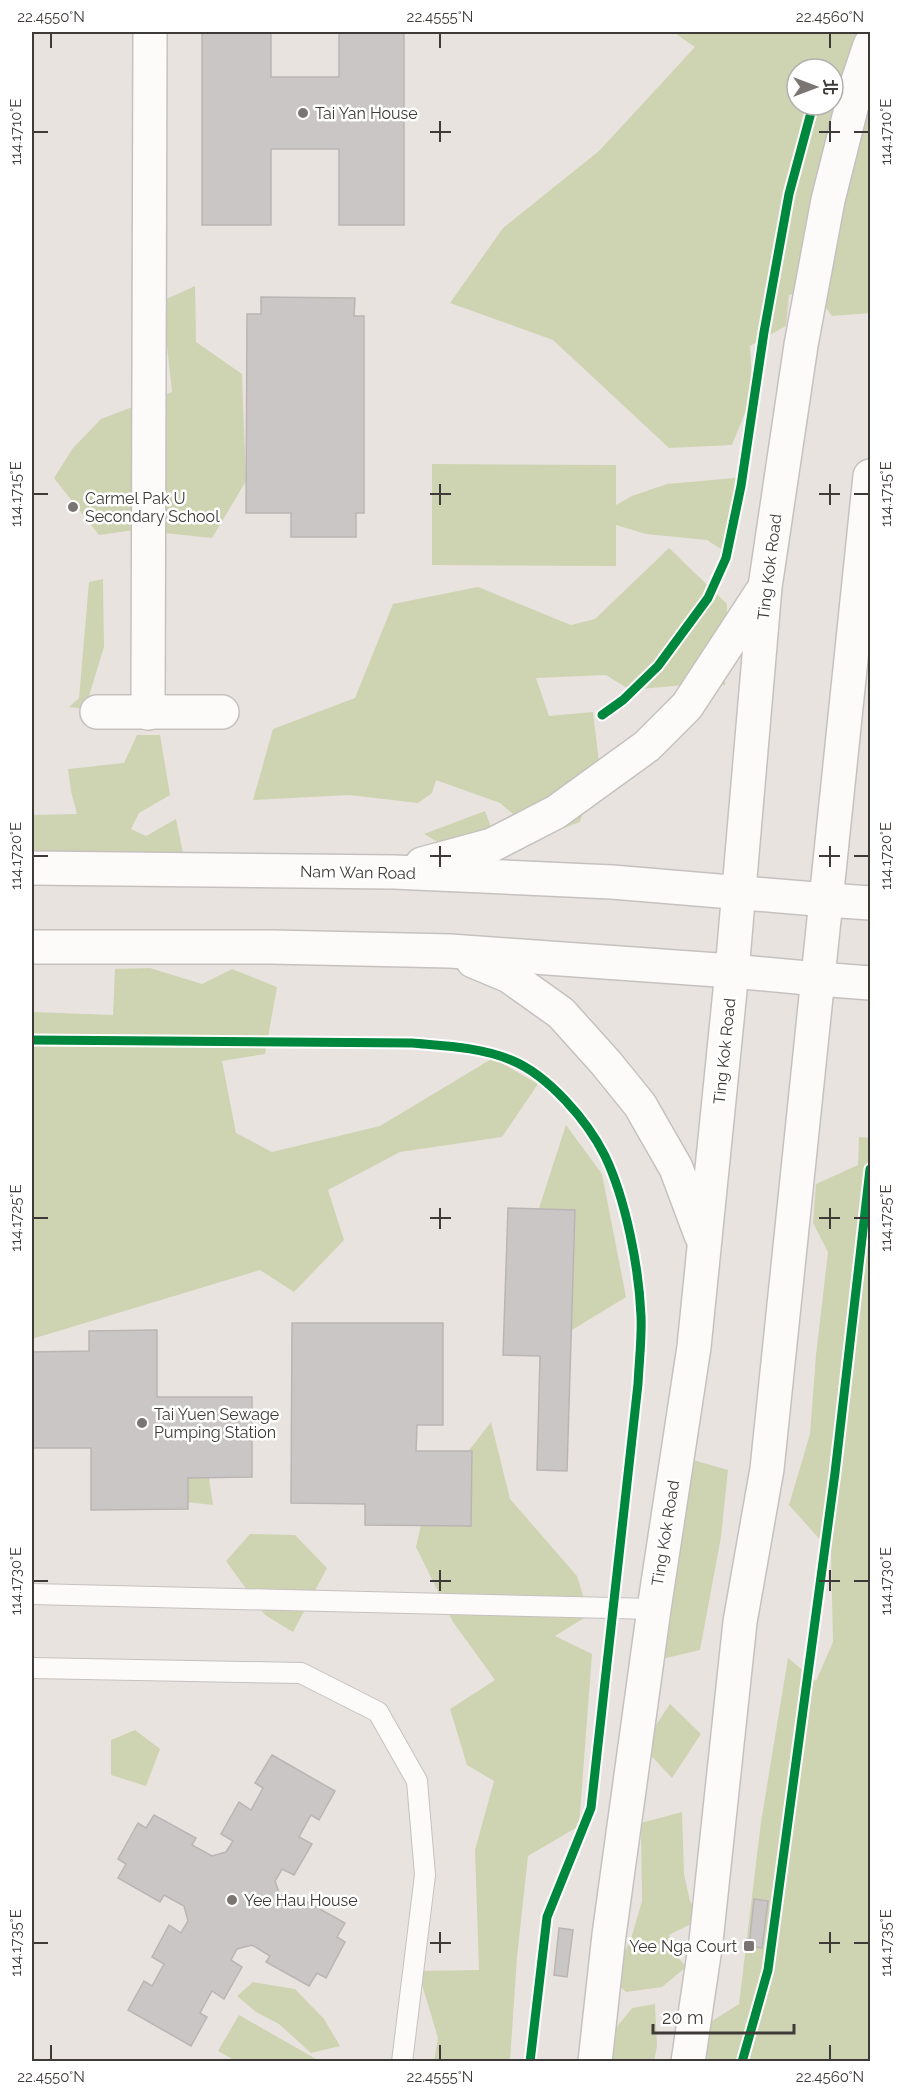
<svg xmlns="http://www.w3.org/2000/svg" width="902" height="2093" font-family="Raleway,'Noto Sans TC',sans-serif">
  <rect width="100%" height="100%" fill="#e9e3df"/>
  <g fill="#ced4b1" fill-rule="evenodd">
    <path d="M673 32H870V181H869L870 313 832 316 813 289 789 295 786 326 750 346 753 393 732 445 669 448 553 340 450 303 503 228 599 151 695 47ZM797 69H833V105H797Z"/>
    <path d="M195 286 196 342 242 374 246 481 212 538 135 530 99 535 54 478 73 448 101 419 172 392 162 301Z"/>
    <path d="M432 464 616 465V505L632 496 667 484 746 477 727 553 707 540 646 534 616 525V566L432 565Z"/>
    <path d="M669 548 727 604 725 685H684L630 690 606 675 536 678 549 716 593 712 599 762 580 822 540 837 500 803 436 780 432 793 418 803 349 795 253 800 273 729 355 698 393 604 478 587 571 625 595 619Z"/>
    <path d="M103 579 104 647 85 709 69 707 79 698 89 582Z"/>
    <path d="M137 735H160L170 795 139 813 131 829 146 836 176 819 184 858 32 859V815L77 814 71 791 68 769 124 763Z"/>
    <path d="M485 811 501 854 472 862 424 834Z"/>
    <path d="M150 968 202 984 232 969 277 987 265 1054 222 1061 236 1133 272 1152 380 1126 493 1058 538 1084 502 1137 400 1152 328 1190 344 1240 294 1292 260 1270 32 1339V1009L33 1012 113 1015 115 969Z"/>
    <path d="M566 1125 602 1174 626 1297 559 1338 517 1301 539 1208Z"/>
    <path d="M859 1137 870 1138V2061H698V2030L739 2004 761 1822 788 1658 816 1681 833 1642 831 1552 789 1505 810 1434 816 1355 828 1252 813 1223 816 1184 858 1165Z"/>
    <path d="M491 1422 510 1499 577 1576 589 1615 555 1636 592 1654 579 1826 528 1856 517 1957 510 2061H434L438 2038 418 1971 479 1970 475 1850 494 1781 467 1765 450 1709 495 1680 453 1622 416 1547 425 1507Z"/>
    <path d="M206 1458 213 1505 159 1499Z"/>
    <path d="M693 1460 728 1470 721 1537 700 1650 662 1659 665 1619 683 1537Z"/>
    <path d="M250 1534 295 1535 327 1568 293 1632 265 1615 226 1561Z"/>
    <path d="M670 1704 701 1734 672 1778 642 1746Z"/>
    <path d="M135 1730 160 1749 146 1786 111 1775V1740Z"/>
    <path d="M682 1812 684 1874 690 1901 701 1919 669 1935 672 1949 686 1967 662 1987 626 1992 612 1979 631 1939 642 1901 641 1823Z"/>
    <path d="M253 1982 295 1989 324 2019 340 2046 311 2053 279 2024 256 2012 237 1996Z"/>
    <path d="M655 2004 657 2046 654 2061 605 2062 608 2038 632 2008Z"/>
    <path d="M239 2015 316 2059 315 2061H236L218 2051Z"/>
  </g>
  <g fill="#cac6c5" stroke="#bab5b4" stroke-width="1.5">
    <path d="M202 32H271V77H339V32H404V225H339V149H271V225H202Z"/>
    <path d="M261 297 355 298 354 316H364V513H356V537H291V513H246L247 314H261Z"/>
    <path d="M508 1208 575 1210 567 1471 537 1470 540 1356 503 1355Z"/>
    <path d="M292 1323H443V1425H417L416 1451H472L471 1526 365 1525V1504L291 1503Z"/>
    <path d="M157 1330V1397H252V1477L188 1478V1509L91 1510V1448H32V1352L89 1351V1331Z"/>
    <path d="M272 1755 335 1791 319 1820 311 1815 299 1837 312 1844 294 1875 282 1869 275 1881 280 1895 298 1906 302 1899 345 1923 337 1937 345 1942 326 1978 317 1973 309 1986 266 1962 270 1956 252 1945 237 1949 231 1960 242 1967 224 1999 212 1991 200 2013 207 2017 191 2046 128 2010 144 1981 152 1986 164 1964 152 1957 169 1925 181 1933 188 1921 184 1906 164 1895 160 1902 118 1878 126 1864 118 1859 138 1823 146 1828 154 1815 196 1838 192 1845 212 1856 226 1852 233 1841 221 1834 239 1802 251 1810 263 1788 255 1783Z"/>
    <path d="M754 1899 768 1901 762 1948 749 1946Z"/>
    <path d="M559 1928 573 1930 567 1977 554 1975Z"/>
  </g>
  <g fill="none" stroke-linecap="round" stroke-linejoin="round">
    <g stroke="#c6c1bf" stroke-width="22">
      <g id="service">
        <path d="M32 1594 654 1609"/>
        <path d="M32 1668 301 1673 378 1712 417 1781 425 1875 402 2062"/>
      </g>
    </g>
    <g stroke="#c6c1bf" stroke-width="36">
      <g id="minor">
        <path d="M97 712H222"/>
        <path d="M148 713 150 32"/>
      </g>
    </g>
    <g stroke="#c6c1bf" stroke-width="36">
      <g id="tertiary">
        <path d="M827 900 870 903"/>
        <path d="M818 979 870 983"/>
      </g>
    </g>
    <g stroke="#c6c1bf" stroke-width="36">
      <g id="secondary">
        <path d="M422 864 492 845 556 812 647 746 687 706 763 590"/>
        <path d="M32 868 394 872 612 882 827 900"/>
        <path d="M32 947H272L450 951 732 971 818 979"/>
        <path d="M473 961 509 976 561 1013 606 1063 640 1105 676 1168 701 1235"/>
        <path d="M595 2062 609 1935 654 1609 694 1347 732 971 765 587 801 345 828 200 858 81 870 45"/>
        <path d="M688 2062 706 1941 740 1622 767 1469 870 476"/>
      </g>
    </g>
    <use href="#service" stroke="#fcfbfa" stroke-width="20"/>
    <use href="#minor" stroke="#fcfbfa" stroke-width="33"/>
    <use href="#tertiary" stroke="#fcfbfa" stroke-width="33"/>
    <use href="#secondary" stroke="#fcfbfa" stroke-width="33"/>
    <g stroke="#fff" stroke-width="13">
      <g id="cycleway">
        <path d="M602 715 623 700 658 666 708 598 726 558 741 486 764 332 789 194 813 105"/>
        <path d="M32 1040 412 1043C445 1046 480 1047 511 1060 548 1075 587 1120 605 1156 626 1200 639 1268 641 1316 642 1338 639 1362 638 1384L591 1808 547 1917 530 2062"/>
        <path d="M742 2062 768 1970 835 1473 870 1169"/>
      </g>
    </g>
    <use href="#cycleway" stroke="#00873e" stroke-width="9"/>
  </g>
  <path fill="none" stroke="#3e3a38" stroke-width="2" d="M51 33V48M440 33V48M830 33V48M440 121V142M830 121V142M33 132H48M430 132H451M819 132H840M854 132H869M440 484V505M830 484V505M33 494H48M430 494H451M819 494H840M854 494H869M440 846V867M830 846V867M33 856H48M430 856H451M819 856H840M854 856H869M440 1208V1229M830 1208V1229M33 1218H48M430 1218H451M819 1218H840M854 1218H869M440 1570V1591M830 1570V1591M33 1581H48M430 1581H451M819 1581H840M854 1581H869M440 1932V1953M830 1932V1953M33 1943H48M430 1943H451M819 1943H840M854 1943H869M51 2045V2060M440 2045V2060M830 2045V2060"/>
  <g fill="#7a7572" stroke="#fff" stroke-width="2">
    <circle cx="303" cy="113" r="6"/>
    <circle cx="73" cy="507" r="6"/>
    <circle cx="142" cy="1423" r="6"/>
    <circle cx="232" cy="1900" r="6"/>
    <rect x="743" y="1940" width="12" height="12" rx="3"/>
  </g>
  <g text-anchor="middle" stroke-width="5" stroke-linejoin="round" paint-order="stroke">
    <g font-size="16" fill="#3e3a38" stroke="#fff" text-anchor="start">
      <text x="315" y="119">Tai Yan House</text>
      <text x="85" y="504">Carmel Pak U<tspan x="85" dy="18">Secondary School</tspan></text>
      <text x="154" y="1420">Tai Yuen Sewage<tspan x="154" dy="18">Pumping Station</tspan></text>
      <text x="244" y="1906">Yee Hau House</text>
      <text x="737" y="1952" text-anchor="end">Yee Nga Court</text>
    </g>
    <g font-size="16" fill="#3e3a38" stroke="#fff">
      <text transform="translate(769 567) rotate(-83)" y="6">Ting Kok Road</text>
      <text transform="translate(358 872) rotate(1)" y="6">Nam Wan Road</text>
      <text transform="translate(724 1051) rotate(-84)" y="6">Ting Kok Road</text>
      <text transform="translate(665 1533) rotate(-81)" y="6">Ting Kok Road</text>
    </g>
  </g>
  <rect width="902" height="2093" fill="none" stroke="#ffffff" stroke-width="66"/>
  <g transform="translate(815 87) rotate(90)"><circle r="28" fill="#ffffff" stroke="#b2b0af" stroke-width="1.5"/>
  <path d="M0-4.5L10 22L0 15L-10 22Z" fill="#7a7572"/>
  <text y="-9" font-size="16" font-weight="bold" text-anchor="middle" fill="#3e3a38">北</text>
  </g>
  <path d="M653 2024v9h141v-9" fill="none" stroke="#3e3a38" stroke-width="3"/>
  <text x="662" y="2024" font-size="18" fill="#3e3a38" stroke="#ffffff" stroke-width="4.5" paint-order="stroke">20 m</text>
  <rect x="33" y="33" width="836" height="2027" fill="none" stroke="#3e3a38" stroke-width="2"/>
  <g font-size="15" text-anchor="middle" fill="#3e3a38">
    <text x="51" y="22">22.4550°N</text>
    <text x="440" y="22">22.4555°N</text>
    <text x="830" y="22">22.4560°N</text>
    <text transform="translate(886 132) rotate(-90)" y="5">114.1710°E</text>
    <text transform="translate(16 132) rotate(-90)" y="5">114.1710°E</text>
    <text transform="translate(16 494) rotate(-90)" y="5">114.1715°E</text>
    <text transform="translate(886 494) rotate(-90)" y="5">114.1715°E</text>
    <text transform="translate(886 856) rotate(-90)" y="5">114.1720°E</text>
    <text transform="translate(16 856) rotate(-90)" y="5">114.1720°E</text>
    <text transform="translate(886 1218) rotate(-90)" y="5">114.1725°E</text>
    <text transform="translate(16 1218) rotate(-90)" y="5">114.1725°E</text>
    <text transform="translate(886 1581) rotate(-90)" y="5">114.1730°E</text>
    <text transform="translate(16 1581) rotate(-90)" y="5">114.1730°E</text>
    <text transform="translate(886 1943) rotate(-90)" y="5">114.1735°E</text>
    <text transform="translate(16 1943) rotate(-90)" y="5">114.1735°E</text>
    <text x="51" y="2082">22.4550°N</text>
    <text x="440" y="2082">22.4555°N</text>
    <text x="830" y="2082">22.4560°N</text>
  </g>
</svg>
